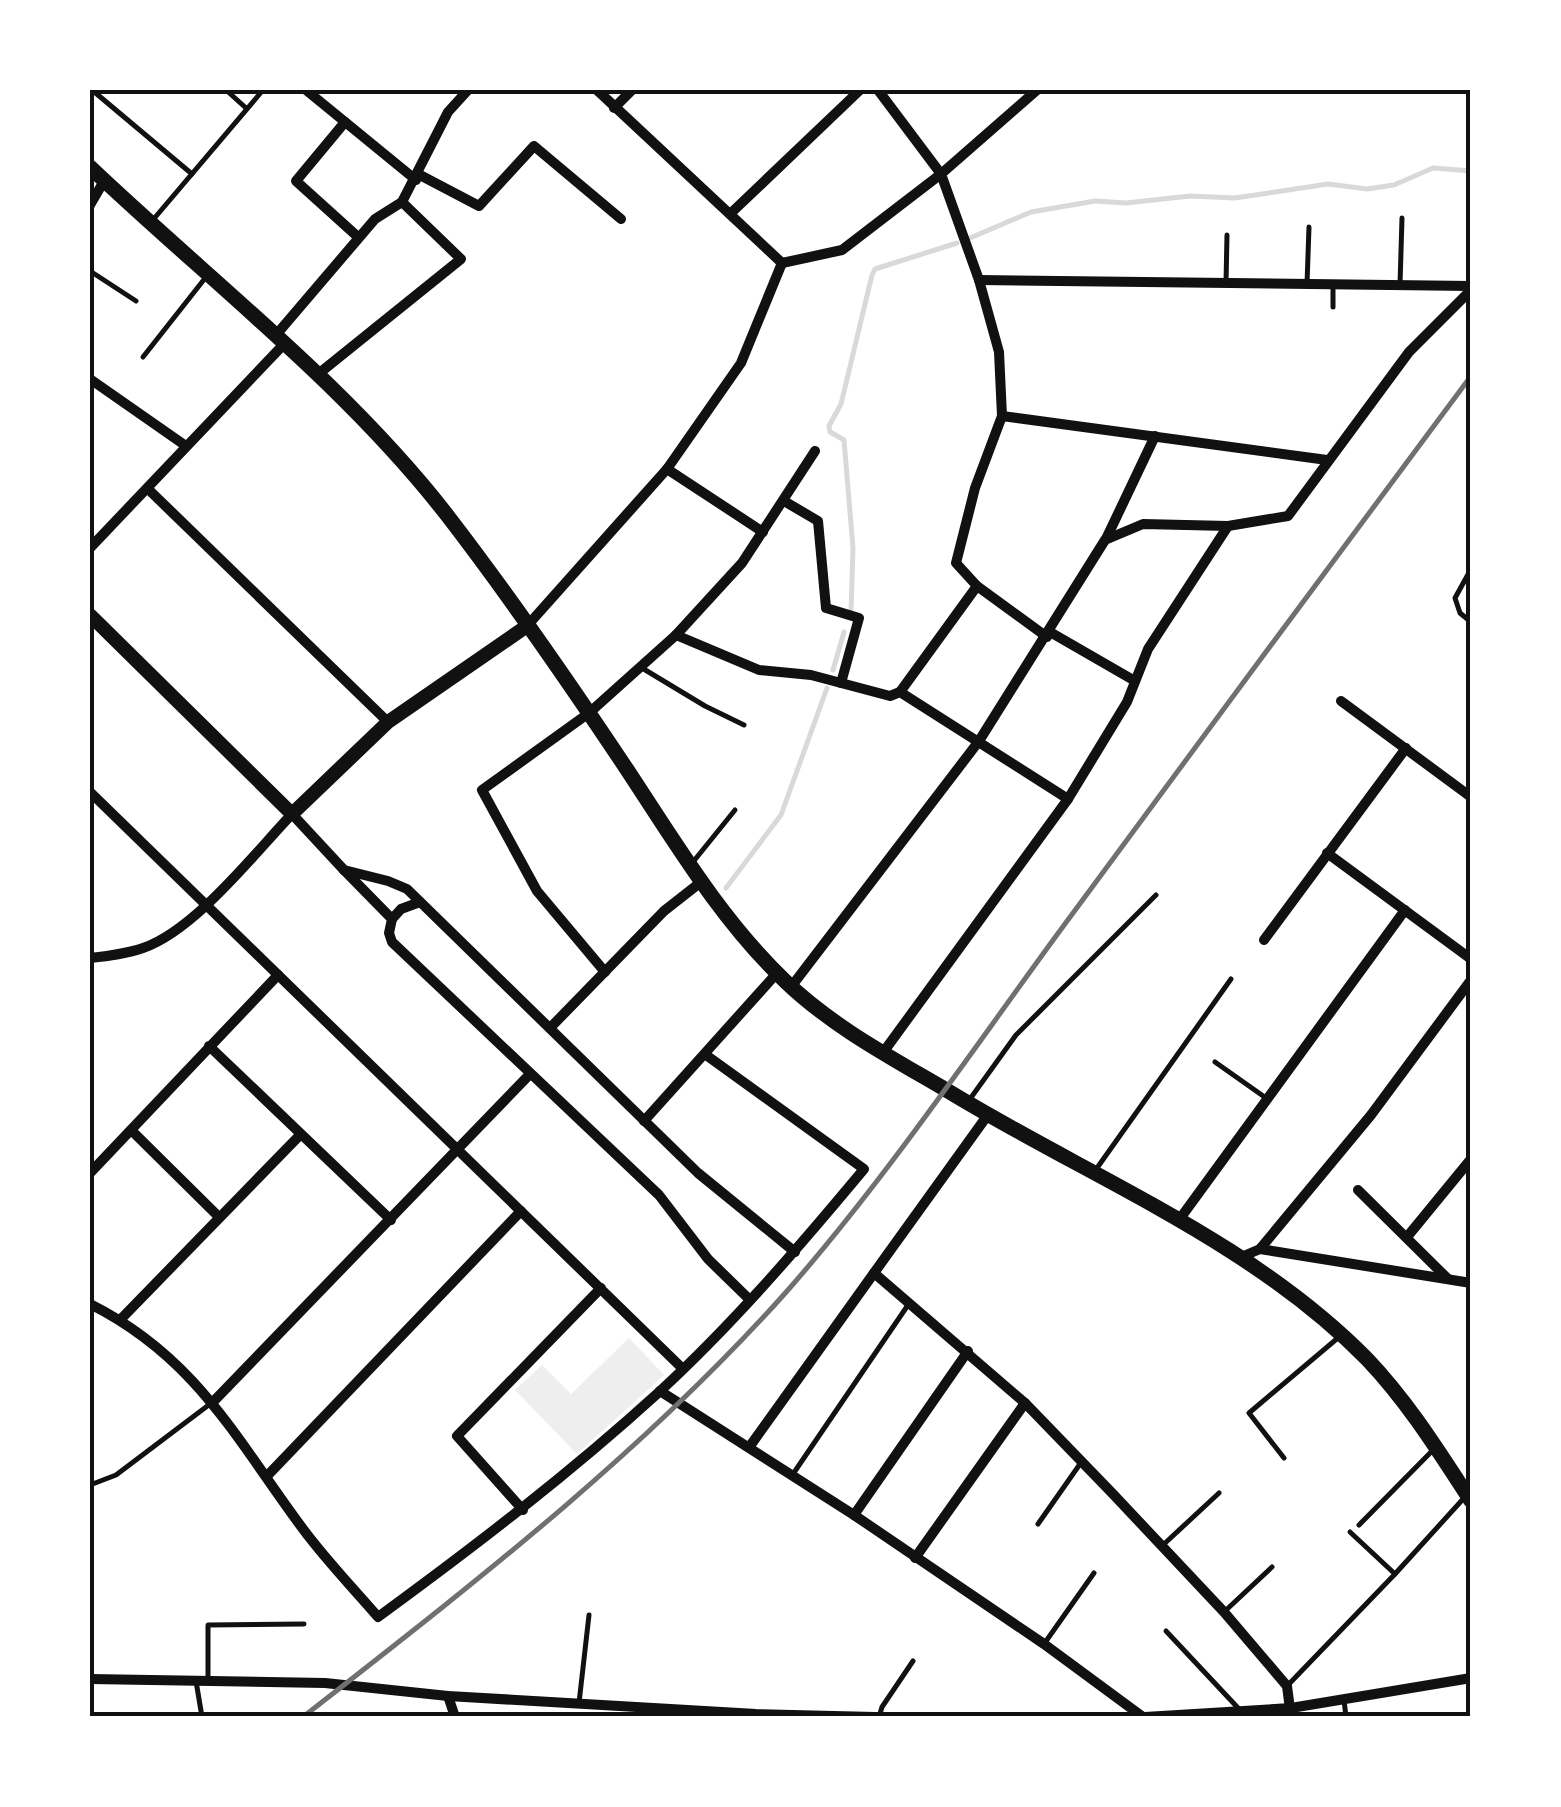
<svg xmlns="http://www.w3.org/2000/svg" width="1561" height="1807" font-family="'Work Sans',sans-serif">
  <rect width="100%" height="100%" fill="#fff"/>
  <path fill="#eee" d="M629 1338 664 1375 577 1454 515 1390 542 1365 571 1394Z"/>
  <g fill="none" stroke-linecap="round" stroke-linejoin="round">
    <g stroke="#d9d9d9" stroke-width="5">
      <path d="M970 238 1031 212 1095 201 1126 203 1190 196 1235 198 1328 184 1367 189 1394 185 1433 168 1471 171"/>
      <path d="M851 611 853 548 844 440 830 432 829 426 841 404 872 275 875 269 957 243"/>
      <path d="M833 670 844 632"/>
      <path d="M726 888 781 815 827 688"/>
    </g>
    <g stroke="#111" stroke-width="5">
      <path d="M92 90 192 174"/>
      <path d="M226 90 246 108"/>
      <path d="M152 221 263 90"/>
      <path d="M90 271 136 301"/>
      <path d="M1226 283 1227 235"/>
      <path d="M1307 284 1309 227"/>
      <path d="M1400 285 1402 218"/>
      <path d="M1333 287V307"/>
      <path d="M143 357 206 277"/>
      <path d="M1471 569 1455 598 1460 613 1471 622"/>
      <path d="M642 668 705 706 744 725"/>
      <path d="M693 862 735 810"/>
      <path d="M1215 1062 1266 1098"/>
      <path d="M970 1099 1016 1035 1156 895"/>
      <path d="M1097 1168 1231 979"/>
      <path d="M1284 1458 1249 1413 1339 1337"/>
      <path d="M793 1474 908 1305"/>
      <path d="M90 1485 116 1475 210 1404"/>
      <path d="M1038 1524 1080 1464"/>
      <path d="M1359 1525 1434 1449"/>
      <path d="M1163 1545 1219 1493"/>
      <path d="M1395 1574 1464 1498"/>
      <path d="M1224 1612 1272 1567"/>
      <path d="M1166 1631 1239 1709"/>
      <path d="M1044 1644 1094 1573"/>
      <path d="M208 1680V1625L304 1624"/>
      <path d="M196 1681 202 1717"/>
      <path d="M1288 1685 1395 1574 1350 1532"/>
      <path d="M1344 1700 1346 1717"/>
      <path d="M579 1703 589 1615"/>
      <path d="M879 1717 882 1707 913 1661"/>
    </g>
    <g stroke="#111" stroke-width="10">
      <path d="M306 90 416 180"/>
      <path d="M597 90 782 263"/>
      <path d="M878 90 941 174 979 280 999 352 1002 416 975 488 956 563 977 586 1047 637"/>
      <path d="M614 108 632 90"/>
      <path d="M345 122 296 181 358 237"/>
      <path d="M418 174 479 206 534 146 621 219"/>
      <path d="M90 205 104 181"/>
      <path d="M730 214 860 90"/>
      <path d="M782 263 842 250 941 174 1037 90"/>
      <path d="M979 280 1471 286"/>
      <path d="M276 335 375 219 402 202 448 112 468 90"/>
      <path d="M317 375 461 259 402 202"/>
      <path d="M90 379 186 446"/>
      <path d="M1002 416 1327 460"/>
      <path d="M667 469 763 532"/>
      <path d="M148 489 388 722"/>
      <path d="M784 501 818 521 826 608 859 618 841 683"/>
      <path d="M1106 539 1155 436"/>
      <path d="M90 548 285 343"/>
      <path d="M527 626 667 469 741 363 782 263"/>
      <path d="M1050 632 1135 681"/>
      <path d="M676 635 742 563 815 451"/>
      <path d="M900 692 977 586"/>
      <path d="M1341 701 1471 797"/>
      <path d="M90 792 682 1368"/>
      <path d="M1327 853 1471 959"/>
      <path d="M344 870 392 919 389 933 392 942 659 1195 708 1259 750 1300"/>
      <path d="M392 919 401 909 420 902"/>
      <path d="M1264 940 1406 748"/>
      <path d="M90 958C108 956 126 954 143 948 195 930 254 854 292 814L344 870 388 881 407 889 698 1173 795 1252"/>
      <path d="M605 972 537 891 482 790 589 713 676 635 759 670 811 675 890 696 900 692 1068 799"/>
      <path d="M791 987 979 741 1105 540 1143 524 1228 526 1288 516 1409 352 1471 290"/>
      <path d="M550 1028 664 911 701 882"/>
      <path d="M209 1046 391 1220"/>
      <path d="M882 1054 1068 799 1127 702 1148 649 1228 526"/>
      <path d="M644 1121 777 973"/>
      <path d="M131 1130 219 1217"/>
      <path d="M90 1173 278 975"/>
      <path d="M1358 1190 1448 1279"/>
      <path d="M1179 1220 1405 910"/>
      <path d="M1407 1237 1471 1159"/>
      <path d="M1260 1249 1371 1115 1471 980"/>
      <path d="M1239 1258 1260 1249 1471 1283"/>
      <path d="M874 1273 987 1116"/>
      <path d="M90 1304C196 1357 236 1439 303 1529 326 1560 353 1588 378 1617 475 1546 569 1474 658 1393 733 1324 799 1247 864 1169L706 1055"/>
      <path d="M121 1319 300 1135"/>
      <path d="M660 1391 854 1515 1044 1644 1143 1717"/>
      <path d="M212 1403 530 1074"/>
      <path d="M750 1446 874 1273 1025 1403 1113 1494 1224 1612 1287 1686 1291 1717"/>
      <path d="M268 1475 521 1211"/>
      <path d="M523 1510 457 1436 601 1288"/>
      <path d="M854 1515 968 1351"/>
      <path d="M915 1558 1025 1403"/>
      <path d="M90 1679 325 1683 448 1696 756 1714 875 1717"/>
      <path d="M448 1696 455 1717"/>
      <path d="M1145 1717 1291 1708 1471 1678"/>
    </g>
    <path stroke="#111" stroke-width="14" d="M90 615 292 814 388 722 527 626"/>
    <path stroke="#111" stroke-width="15" d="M90 167C210 281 345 384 447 515 511 598 570 684 628 771 676 844 722 921 786 982 833 1027 892 1058 948 1091 1089 1177 1250 1240 1367 1359 1408 1402 1439 1452 1471 1501"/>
    <path stroke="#707070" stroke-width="5" d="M303 1717C473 1584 644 1452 788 1290 886 1178 971 1052 1059 932 1196 747 1333 560 1471 376"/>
  </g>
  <rect width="1561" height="1807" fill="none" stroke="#ffffff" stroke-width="185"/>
  <rect x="92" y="92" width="1376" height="1622" fill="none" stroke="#111" stroke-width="4"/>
</svg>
